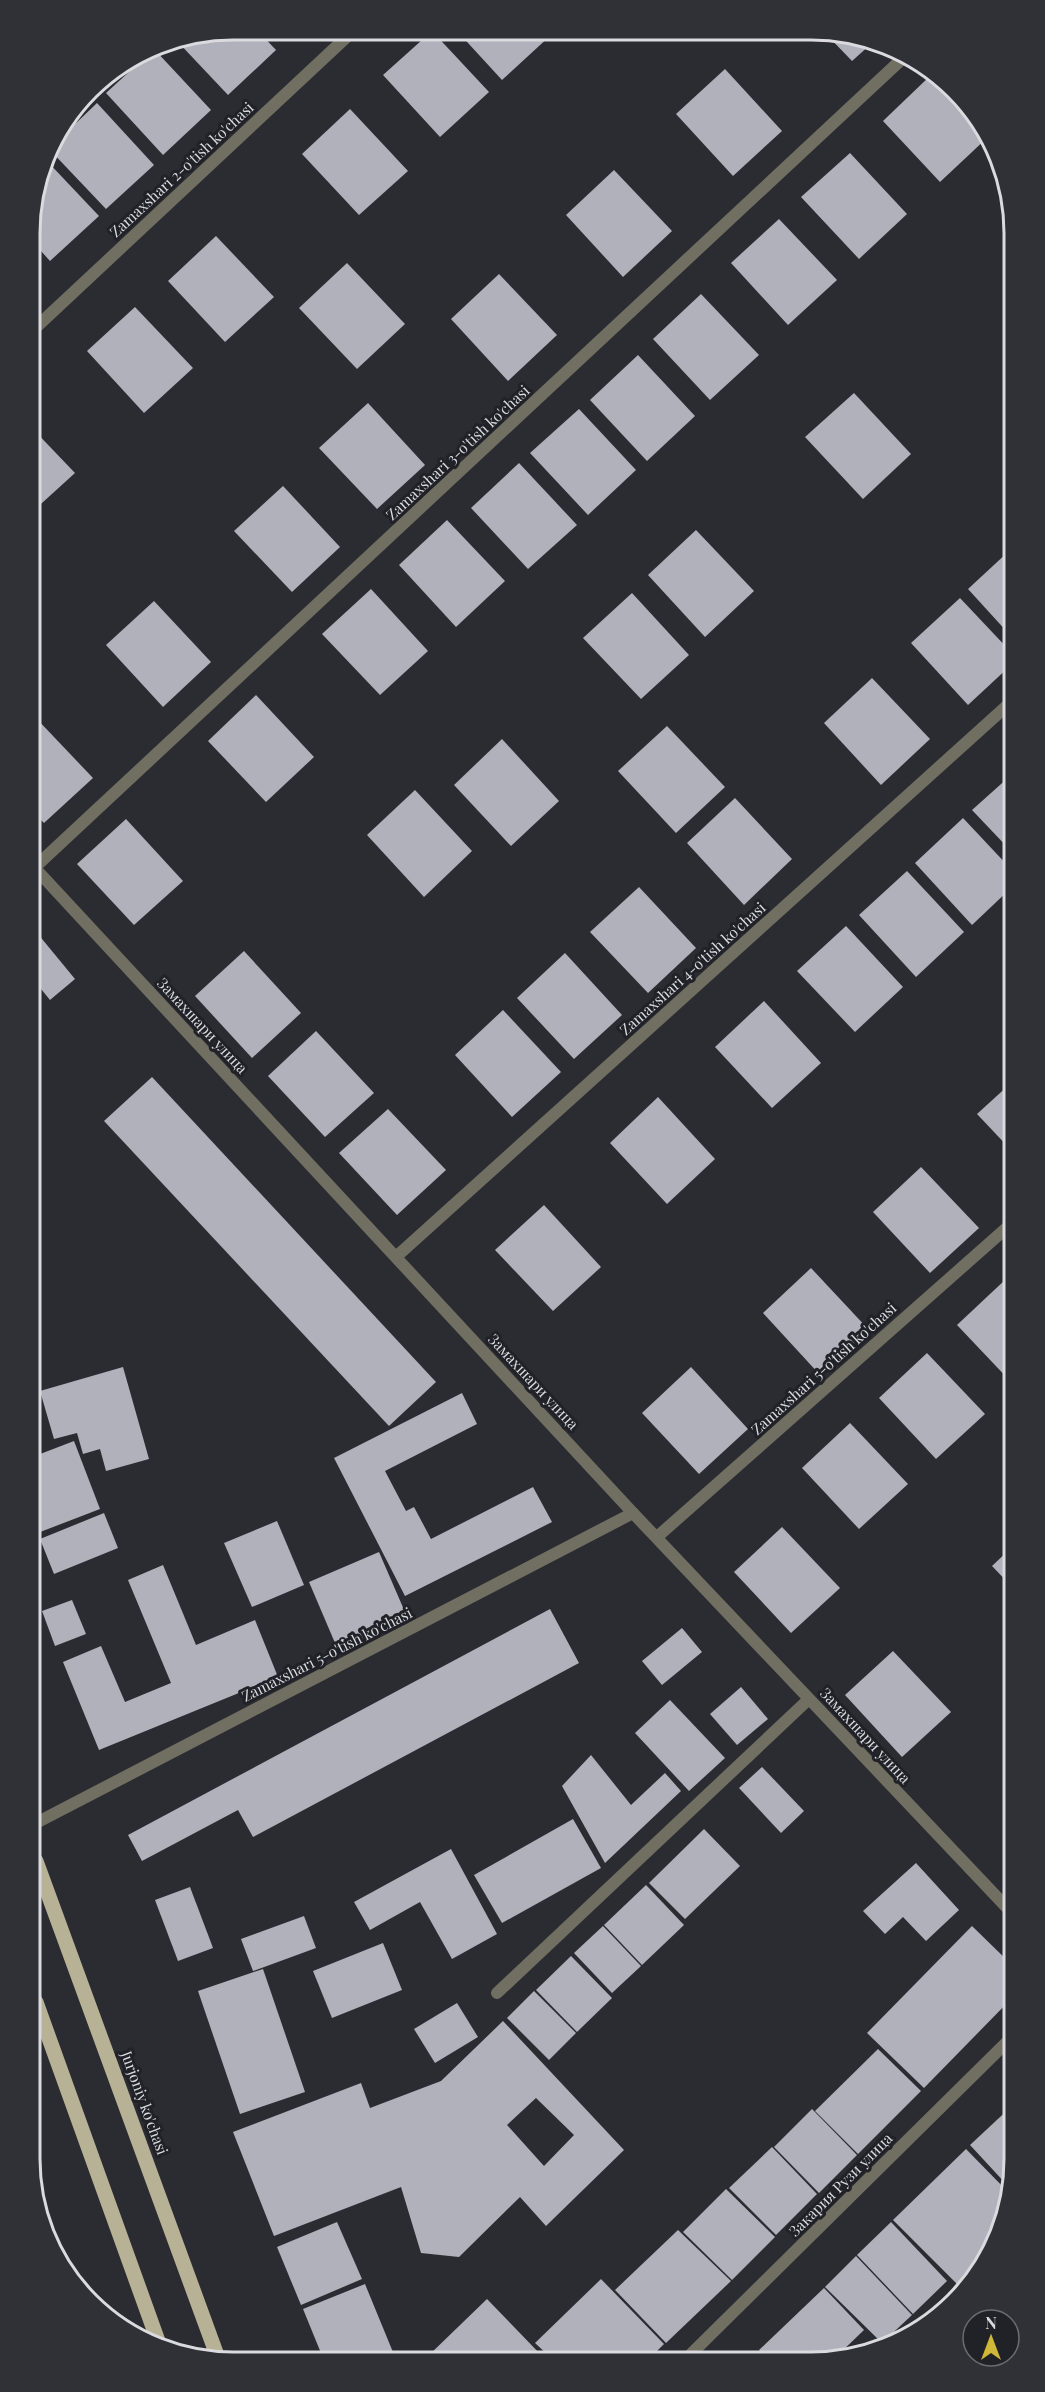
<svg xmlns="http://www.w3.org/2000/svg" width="1045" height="2392" font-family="'Playfair Display',serif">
  <rect width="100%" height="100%" fill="#2b2b32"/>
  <g fill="#b1b1bb" fill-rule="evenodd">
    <path d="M233 30H257L276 50 228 95 177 41Z"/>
    <path d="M432 31 489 92 440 137 383 75Z"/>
    <path d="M457 31 548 32 551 35 502 80Z"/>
    <path d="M826 34H851L871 44 852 61Z"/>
    <path d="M154 49 211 110 163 155 106 93Z"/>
    <path d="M725 69 782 131 733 176 676 114Z"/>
    <path d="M931 75 988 137 940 182 883 121Z"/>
    <path d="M97 103 154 165 106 209 49 149Z"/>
    <path d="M350 109 408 171 359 215 302 154Z"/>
    <path d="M850 153 907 214 859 259 801 197Z"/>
    <path d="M46 160 99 216 50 261 31 240 30 220Z"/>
    <path d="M614 170 672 231 623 277 566 215Z"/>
    <path d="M779 219 837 280 788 325 731 263Z"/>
    <path d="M216 236 274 297 225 342 168 281Z"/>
    <path d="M347 263 405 324 357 369 299 308Z"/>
    <path d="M499 274 557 335 508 381 451 319Z"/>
    <path d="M701 294 759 355 710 400 653 339Z"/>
    <path d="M135 307 193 368 144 413 87 351Z"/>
    <path d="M638 355 695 416 647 461 590 400Z"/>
    <path d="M854 393 911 454 863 499 805 437Z"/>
    <path d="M368 403 425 465 377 509 319 448Z"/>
    <path d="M579 409 636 470 588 515 530 453Z"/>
    <path d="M31 427 75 473 31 513Z"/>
    <path d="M519 463 577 525 528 569 471 508Z"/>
    <path d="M283 486 340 547 292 592 234 531Z"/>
    <path d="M447 520 505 581 456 627 399 565Z"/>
    <path d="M696 530 754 591 705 637 648 575Z"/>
    <path d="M1009 551V634L968 589Z"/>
    <path d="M371 589 428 651 380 695 322 634Z"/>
    <path d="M632 593 689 655 641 699 583 638Z"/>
    <path d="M960 598 1010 651V666L968 705 911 643Z"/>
    <path d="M154 601 211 662 163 707 106 645Z"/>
    <path d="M872 678 930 739 881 785 824 723Z"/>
    <path d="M256 695 314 757 266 802 208 741Z"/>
    <path d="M35 717 93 778 44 823 32 811V720Z"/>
    <path d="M667 726 725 787 676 833 618 771Z"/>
    <path d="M502 739 559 801 511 846 454 785Z"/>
    <path d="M1010 776V850L972 810Z"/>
    <path d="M415 790 472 851 424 897 367 835Z"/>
    <path d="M735 798 792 859 744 905 687 843Z"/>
    <path d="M963 818 1010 868V889L972 925 915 863Z"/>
    <path d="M126 819 183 881 134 925 77 864Z"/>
    <path d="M907 871 964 932 916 977 859 915Z"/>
    <path d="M639 887 696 948 648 993 590 932Z"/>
    <path d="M846 926 903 987 855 1032 797 971Z"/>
    <path d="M33 928 75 979 50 1000 33 979Z"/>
    <path d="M244 951 301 1013 252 1058 195 996Z"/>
    <path d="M565 953 622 1015 574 1059 517 998Z"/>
    <path d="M764 1001 821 1063 772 1108 715 1047Z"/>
    <path d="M503 1010 561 1072 512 1117 455 1055Z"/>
    <path d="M316 1031 374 1093 325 1137 268 1076Z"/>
    <path d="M152 1077 436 1382 389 1426 104 1121Z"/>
    <path d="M1011 1083V1150L977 1114Z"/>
    <path d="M658 1097 715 1159 667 1204 610 1143Z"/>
    <path d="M388 1109 446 1170 397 1215 339 1153Z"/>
    <path d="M921 1167 979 1228 930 1273 873 1212Z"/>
    <path d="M544 1205 601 1267 553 1311 495 1250Z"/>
    <path d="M811 1268 869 1330 820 1375 763 1313Z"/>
    <path d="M1006 1279 1012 1286V1383L957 1325Z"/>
    <path d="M927 1353 985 1414 936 1459 879 1398Z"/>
    <path d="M123 1367 149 1459 106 1471 100 1449 83 1454 77 1433 54 1439 40 1391Z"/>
    <path d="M691 1367 748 1429 699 1474 642 1413Z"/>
    <path d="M462 1393 477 1424 385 1471 406 1511 414 1507 431 1539 533 1487 552 1522 405 1596 334 1458Z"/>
    <path d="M850 1423 908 1484 859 1529 802 1468Z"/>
    <path d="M74 1441 100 1509 35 1534V1456Z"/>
    <path d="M104 1513 118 1548 54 1574 40 1539Z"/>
    <path d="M277 1521 304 1585 252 1607 224 1543Z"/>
    <path d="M782 1527 840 1588 791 1633 734 1572Z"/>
    <path d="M1012 1547 1013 1588 992 1566Z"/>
    <path d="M379 1552 408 1619 338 1650 309 1582Z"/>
    <path d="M163 1565 196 1645 255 1620 278 1677 99 1750 63 1662 101 1646 125 1702 171 1683 128 1580Z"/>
    <path d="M72 1600 86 1634 55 1646 42 1611Z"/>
    <path d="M550 1609 579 1663 253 1837 238 1810 142 1861 128 1835Z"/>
    <path d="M682 1628 702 1652 662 1685 642 1661Z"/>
    <path d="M893 1651 951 1712 902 1757 845 1695Z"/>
    <path d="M741 1687 768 1719 737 1745 710 1714Z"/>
    <path d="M670 1700 725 1758 689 1791 635 1733Z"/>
    <path d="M591 1755 631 1805 665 1773 681 1791 605 1863 562 1786Z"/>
    <path d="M762 1767 804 1811 781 1833 739 1788Z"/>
    <path d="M573 1819 601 1868 502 1923 474 1875Z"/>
    <path d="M704 1829 740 1866 685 1919 649 1883Z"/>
    <path d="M1013 1846 1014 1867 1003 1855Z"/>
    <path d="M451 1849 497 1934 452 1959 420 1902 370 1930 354 1902Z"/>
    <path d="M916 1863 959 1910 926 1941 903 1917 885 1934 863 1911Z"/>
    <path d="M646 1885 684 1925 642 1965 604 1925Z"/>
    <path d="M190 1887 213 1948 178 1961 155 1900Z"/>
    <path d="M304 1916 316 1948 253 1971 241 1939Z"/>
    <path d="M603 1926 641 1966 612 1993 574 1953Z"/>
    <path d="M972 1926 1014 1967V1996L924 2088 867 2033Z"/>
    <path d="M383 1943 402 1990 332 2018 313 1971Z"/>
    <path d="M571 1956 612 1998 577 2032 536 1990Z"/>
    <path d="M263 1969 305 2092 240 2114 198 1991Z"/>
    <path d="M534 1991 576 2033 549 2060 507 2018Z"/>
    <path d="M457 2003 478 2037 435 2063 414 2029Z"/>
    <path d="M503 2021 624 2150 546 2226 520 2197 459 2257 421 2253 401 2187 274 2236 233 2132 361 2083 370 2108 441 2081ZM536 2098 574 2135 544 2166 507 2125Z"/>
    <path d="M878 2049 921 2091 858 2154 815 2111Z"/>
    <path d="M1014 2104 1015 2172 1013 2178 1007 2185 970 2145Z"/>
    <path d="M812 2109 857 2155 819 2193 774 2147Z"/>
    <path d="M772 2147 817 2194 776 2235 729 2188Z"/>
    <path d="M966 2149 1010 2194 999 2237 965 2292 893 2220Z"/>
    <path d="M726 2189 775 2237 732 2280 683 2232Z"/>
    <path d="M337 2222 362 2279 301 2305 277 2247Z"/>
    <path d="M891 2222 947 2281 913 2314 857 2255Z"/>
    <path d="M678 2230 731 2281 666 2343 615 2290Z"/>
    <path d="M856 2256 912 2315 882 2343 825 2287Z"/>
    <path d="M601 2279 664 2344 652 2356H549L535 2343Z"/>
    <path d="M365 2284 395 2357 323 2358 303 2309Z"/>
    <path d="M824 2288 864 2330 838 2355H764L759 2350Z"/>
    <path d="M487 2299 543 2357H427Z"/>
  </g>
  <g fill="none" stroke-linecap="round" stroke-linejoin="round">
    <path stroke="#716f61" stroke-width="12" d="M497 1993 809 1699"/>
    <g stroke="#716f61" stroke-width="12">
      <path d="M31 332 353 31"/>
      <path d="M33 866 633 1513 1014 1915"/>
      <path d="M34 868 902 59"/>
      <path d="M397 1256 1010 703"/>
      <path d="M657 1537 1011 1224"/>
      <path d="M36 1823 633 1513"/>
      <path d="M689 2356 1014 2035"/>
    </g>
    <g stroke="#b7b295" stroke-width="15">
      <path d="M36 1861 218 2358"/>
      <path d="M36 2002 158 2341"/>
    </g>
  </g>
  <g text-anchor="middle" stroke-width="6" stroke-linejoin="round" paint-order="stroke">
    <g font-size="15" fill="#dadadf" stroke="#212128">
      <text transform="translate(182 170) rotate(-43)" y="5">Zamaxshari 2-o'tish ko'chasi</text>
      <text transform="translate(458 453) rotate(-43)" y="5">Zamaxshari 3-o'tish ko'chasi</text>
      <text transform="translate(693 969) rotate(-42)" y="5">Zamaxshari 4-o'tish ko'chasi</text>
      <text transform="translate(202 1026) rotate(47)" y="5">Замахшари улица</text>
      <text transform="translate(824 1369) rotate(-42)" y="5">Zamaxshari 5-o'tish ko'chasi</text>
      <text transform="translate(533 1382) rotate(47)" y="5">Замахшари улица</text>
      <text transform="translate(327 1655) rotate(-27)" y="5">Zamaxshari 5-o'tish ko'chasi</text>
      <text transform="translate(865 1736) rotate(47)" y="5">Замахшари улица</text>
      <text transform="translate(144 2103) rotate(70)" y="5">Jurjoniy ko'chasi</text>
      <text transform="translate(841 2185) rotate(-45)" y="5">Закария Рузи улица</text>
    </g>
  </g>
  <path d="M0 0H1045V2392H0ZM233 40H811A193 193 0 0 1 1004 233V2159A193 193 0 0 1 811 2352H233A193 193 0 0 1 40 2159V233A193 193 0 0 1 233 40Z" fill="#303037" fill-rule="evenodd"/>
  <path fill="none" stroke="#dadadf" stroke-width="3" d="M233 40H811A193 193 0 0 1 1004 233V2159A193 193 0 0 1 811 2352H233A193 193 0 0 1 40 2159V233A193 193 0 0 1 233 40Z"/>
  <g transform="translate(991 2338)"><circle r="28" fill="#212128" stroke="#6b6b71" stroke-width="1.5"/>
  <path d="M0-4.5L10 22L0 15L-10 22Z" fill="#cfb837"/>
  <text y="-9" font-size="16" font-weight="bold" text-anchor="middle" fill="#dadadf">N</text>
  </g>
</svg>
